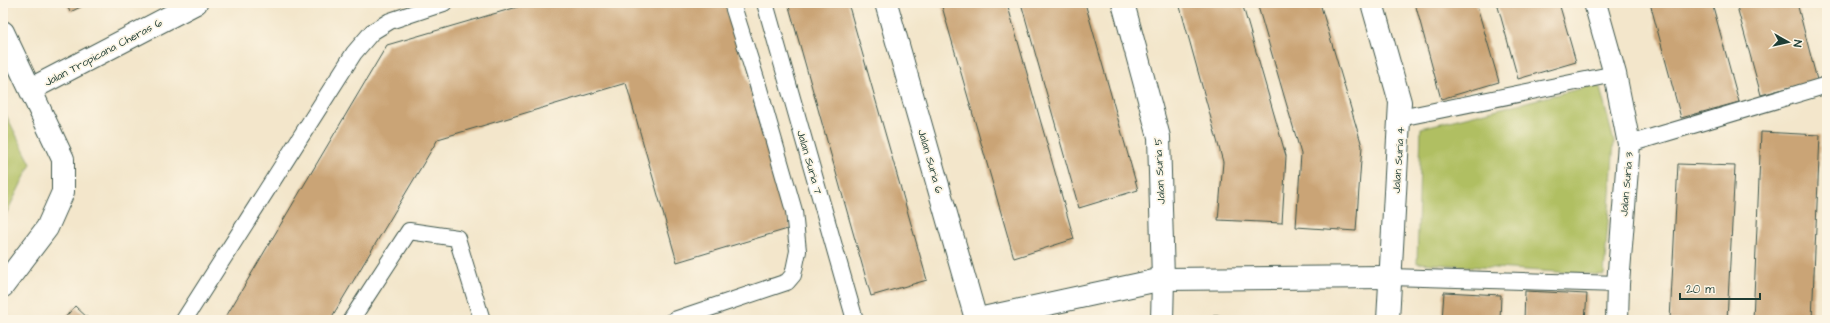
<svg xmlns="http://www.w3.org/2000/svg" width="1830" height="323" font-family="'Architects Daughter',sans-serif">
  <rect width="100%" height="100%" fill="#fcf5e5"/>
  <filter id="ink" filterUnits="userSpaceOnUse"><feTurbulence type="fractalNoise" baseFrequency=".025" numOctaves="2"/><feDisplacementMap in="SourceGraphic" scale="8" xChannelSelector="R" yChannelSelector="G"/><feConvolveMatrix kernelMatrix="1 2 1 2 8 2 1 2 1" color-interpolation-filters="sRGB"/></filter>
  <filter id="wash" filterUnits="userSpaceOnUse"><feTurbulence type="fractalNoise" baseFrequency=".012" numOctaves="4" result="noise"/><feDisplacementMap in="SourceGraphic" scale="16" xChannelSelector="R" yChannelSelector="G"/><feGaussianBlur stdDeviation="0.9" result="paint"/><feColorMatrix in="noise" values="0 0 0 0 0 0 0 0 0 0 0 0 0 0 0 0 0 1.4 0 .05"/><feComposite in="paint" operator="in"/></filter>
  <g filter="url(#wash)">
    <rect width="100%" height="100%" fill="#f3e6cb"/>
    <g fill="#b0bf62" stroke="#687e4b">
      <path d="M1599 84 1614 142 1604 275 1417 263 1421 128Z"/>
      <path d="M3 109 31 164 3 220Z"/>
    </g>
    <g id="blocks">
      <g fill="#caa476">
        <path d="M66 3H89L70 12Z"/>
        <path d="M531 3H725L791 228 677 262 626 83 438 139 330 320H224L387 45Z"/>
        <path d="M788 3H848L927 280 871 296Z"/>
        <path d="M941 3H1007L1074 239 1014 258Z"/>
        <path d="M1021 3H1085L1138 190 1079 208Z"/>
        <path d="M1179 3H1242L1286 156 1282 223 1218 220 1223 162Z"/>
        <path d="M1257 3H1320L1362 146 1356 231 1296 227 1301 154Z"/>
        <path d="M1415 3H1476L1499 82 1441 99Z"/>
        <path d="M1497 3H1559L1576 62 1518 79Z"/>
        <path d="M1650 3H1712L1739 102 1681 118Z"/>
        <path d="M1736 3H1797L1817 80 1761 95Z"/>
        <path d="M1761 132 1820 135 1812 320H1753Z"/>
        <path d="M1678 164 1735 166 1727 320H1670Z"/>
        <path d="M1525 291 1587 294 1585 320H1524Z"/>
        <path d="M1444 292 1501 295 1500 320H1442Z"/>
        <path d="M75 306 90 320H63Z"/>
        <path d="M1214 315 1274 319V320H1214Z"/>
      </g>
    </g>
  </g>
  <g filter="url(#ink)">
    <use href="#blocks" fill-opacity="0" stroke="#3f564b" stroke-width="1"/>
    <g fill="none" stroke-linecap="round" stroke-linejoin="round">
      <g stroke="#3f564b" stroke-width="18">
        <g id="lane">
          <path d="M765 3 855 320"/>
          <path d="M1400 118 1615 74"/>
          <path d="M1629 144 1827 85"/>
          <path d="M1390 277 1618 284"/>
          <path d="M184 320 354 53 372 32 390 21 444 3"/>
          <path d="M351 320 409 231 457 238 482 320"/>
          <path d="M674 320 787 282 793 275 798 251 794 211 757 82 732 3"/>
        </g>
      </g>
      <g stroke="#3f564b" stroke-width="24">
        <g id="street">
          <path d="M886 3 976 319"/>
          <path d="M1123 3 1159 137 1163 279 1162 320"/>
          <path d="M1372 3 1400 102 1388 320"/>
          <path d="M1595 3 1615 74 1629 144 1618 284 1617 320"/>
          <path d="M3 32 63 159V192L47 228 3 286"/>
          <path d="M31 89 196 3"/>
          <path d="M974 320 1163 279 1390 277"/>
        </g>
      </g>
      <use href="#lane" stroke="#fff" stroke-width="16"/>
      <use href="#street" stroke="#fff" stroke-width="22"/>
    </g>
  </g>
  <g text-anchor="middle" stroke-width="3.5" stroke-linejoin="round" paint-order="stroke">
    <g font-size="11" fill="#1f3d34" stroke="#fcf5e5">
      <text transform="translate(103 52) rotate(-28)" y="4">Jalan Tropicana Cheras 6</text>
      <text transform="translate(1398 160) rotate(-86)" y="4">Jalan Suria 4</text>
      <text transform="translate(931 161) rotate(74)" y="4">Jalan Suria 6</text>
      <text transform="translate(810 162) rotate(74)" y="4">Jalan Suria 7</text>
      <text transform="translate(1159 171) rotate(-93)" y="4">Jalan Suria 5</text>
      <text transform="translate(1626 184) rotate(-85)" y="4">Jalan Suria 3</text>
    </g>
  </g>
  <rect width="1830" height="323" fill="none" stroke="#fcf5e5" stroke-width="16"/>
  <g transform="translate(1788 42) rotate(98)" stroke="#fcf5e5" stroke-width="3" paint-order="stroke">
  <path d="M0-3L7 15L0 10L-7 15Z" fill="#1f3d34"/>
  <text y="-6" font-size="11" font-weight="bold" text-anchor="middle" fill="#1f3d34">N</text>
  </g>
  <path d="M1680 293v6h80v-6" fill="none" stroke="#1f3d34" stroke-width="2"/>
  <text x="1686" y="293" font-size="12" fill="#1f3d34" stroke="#fcf5e5" stroke-width="3" paint-order="stroke">20 m</text>
</svg>
